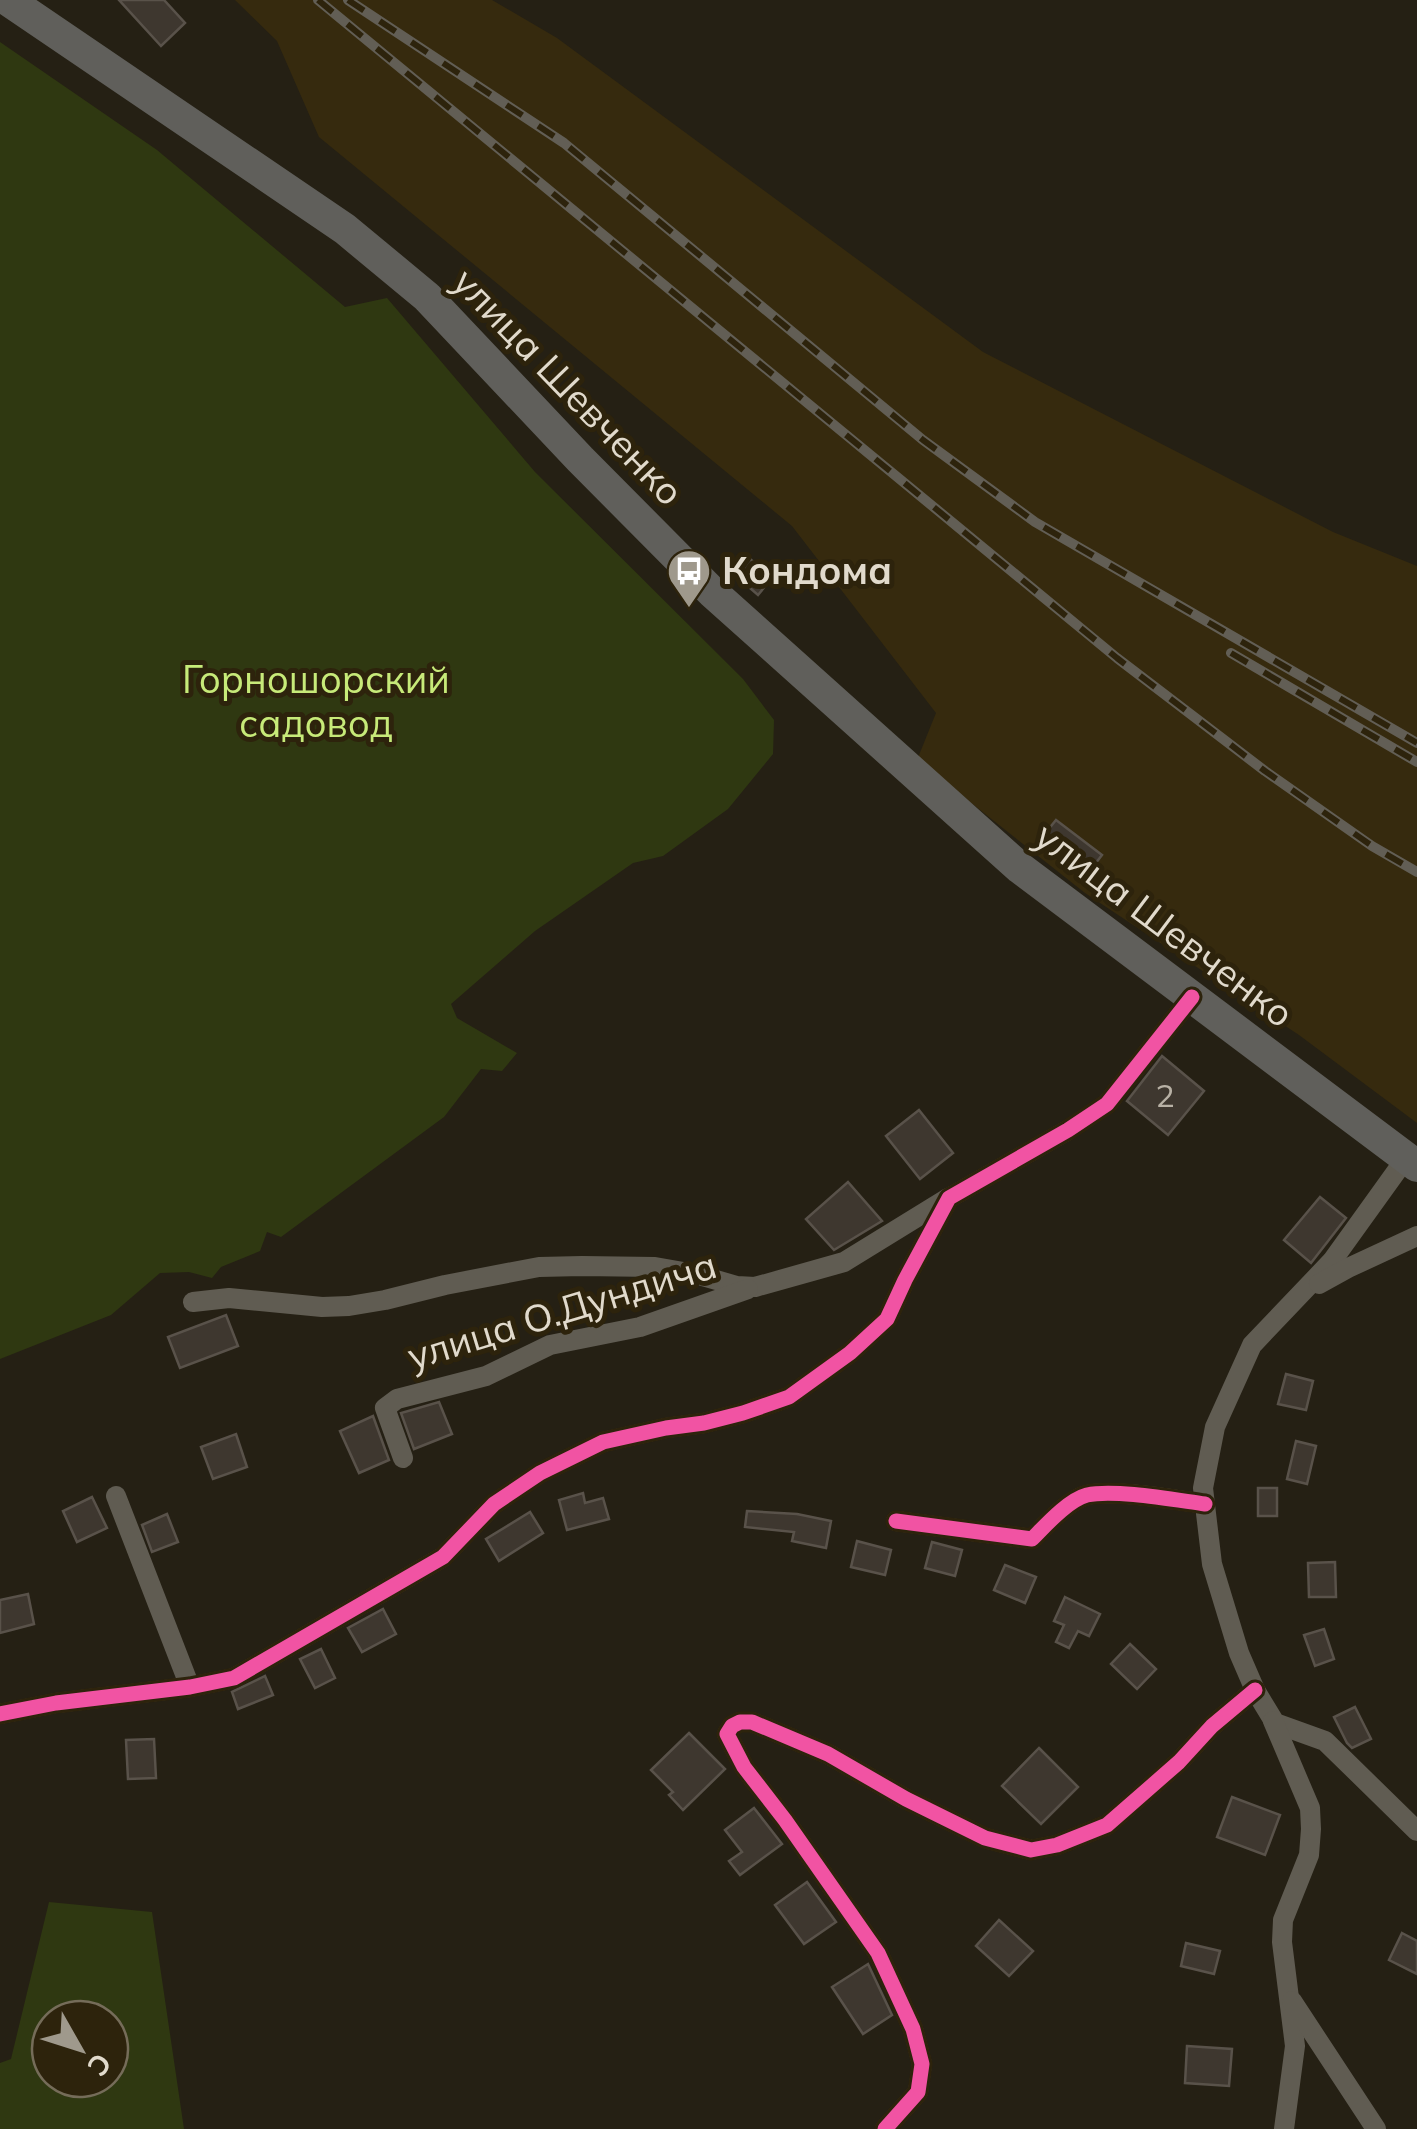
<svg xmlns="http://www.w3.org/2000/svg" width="1417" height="2129" font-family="Mulish,sans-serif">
  <rect width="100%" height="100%" fill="#252014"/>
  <path fill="#362a0e" d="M235 0H492L557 38 983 352 1333 532 1417 566V1123L1299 1035 1085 893 917 760 936 713 792 526 319 137 277 41Z"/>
  <g fill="#2f3811" fill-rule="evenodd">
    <path d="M0 42 157 150 345 307 387 298 535 472 743 679 774 720 773 754 728 809 663 856 633 863 535 931 451 1004 457 1018 517 1053 502 1071 481 1069 444 1117 281 1237 267 1232 260 1251 221 1267 212 1278 189 1272 160 1273 111 1315 0 1359Z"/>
    <path d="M49 1902 152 1912 184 2129H0V2063L11 2059ZM50 2019H110V2079H50Z"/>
  </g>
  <g fill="#3e372f" stroke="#59524a" stroke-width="2.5">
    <path d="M119 0H164L185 23 161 46Z"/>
    <path d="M749 558 772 578 758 595 735 575Z"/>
    <path d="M1056 820 1102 855 1085 877 1039 841Z"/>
    <path d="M1162 1056 1204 1091 1168 1135 1127 1101Z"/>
    <path d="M919 1110 953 1153 920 1179 886 1136Z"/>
    <path d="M848 1182 882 1221 834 1250 806 1219Z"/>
    <path d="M1320 1197 1346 1218 1311 1263 1284 1240Z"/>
    <path d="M226 1315 238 1346 180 1368 168 1337Z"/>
    <path d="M1286 1374 1313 1381 1306 1410 1278 1404Z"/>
    <path d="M439 1402 452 1434 414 1449 401 1413Z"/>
    <path d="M373 1416 389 1460 359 1473 340 1431Z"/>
    <path d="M236 1434 247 1467 213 1479 201 1447Z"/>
    <path d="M1296 1441 1316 1446 1307 1484 1287 1479Z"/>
    <rect x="1258" y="1488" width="19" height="28"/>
    <path d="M583 1493 585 1503 603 1498 609 1519 567 1530 559 1500Z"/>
    <path d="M92 1497 107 1528 77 1542 63 1511Z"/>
    <path d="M747 1511 797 1514 831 1521 826 1548 792 1541 794 1532 745 1527Z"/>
    <path d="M530 1512 543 1533 499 1561 486 1539Z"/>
    <path d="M167 1514 178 1542 152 1552 142 1525Z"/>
    <path d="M857 1541 891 1550 885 1575 851 1567Z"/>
    <path d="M932 1542 962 1550 955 1576 925 1568Z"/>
    <path d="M1335 1562 1336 1597H1309L1308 1563Z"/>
    <path d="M1005 1565 1036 1577 1025 1603 994 1590Z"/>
    <path d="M28 1594 34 1624 0 1633V1600Z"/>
    <path d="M1065 1597 1100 1614 1089 1636 1078 1631 1069 1648 1056 1642 1064 1625 1054 1621Z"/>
    <path d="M383 1609 396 1634 362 1652 348 1628Z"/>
    <path d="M1324 1629 1334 1659 1315 1666 1304 1635Z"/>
    <path d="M1130 1644 1156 1669 1137 1689 1111 1664Z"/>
    <path d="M321 1649 335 1678 315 1688 300 1659Z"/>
    <path d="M265 1676 273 1695 238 1709 232 1692Z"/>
    <path d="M1355 1707 1371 1739 1352 1748 1347 1743 1334 1717Z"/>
    <path d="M689 1733 725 1769 683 1810 669 1795 673 1792 651 1770Z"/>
    <path d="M154 1739 156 1778 128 1779 126 1740Z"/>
    <path d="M1039 1748 1078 1787 1041 1824 1002 1786Z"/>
    <path d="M1232 1797 1280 1815 1265 1855 1217 1837Z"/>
    <path d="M754 1808 782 1844 740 1875 729 1861 742 1852 725 1830Z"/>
    <path d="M807 1882 836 1922 804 1944 775 1905Z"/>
    <path d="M999 1920 1033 1951 1009 1976 976 1946Z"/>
    <path d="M1402 1933 1417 1941V1974L1389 1960Z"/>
    <path d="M1186 1943 1220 1951 1214 1974 1181 1966Z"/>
    <path d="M868 1964 892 2015 863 2034 832 1987Z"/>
    <path d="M1187 2046 1232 2049 1229 2086 1185 2083Z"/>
  </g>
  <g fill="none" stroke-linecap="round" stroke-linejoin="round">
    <g stroke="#605c52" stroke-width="20">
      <path d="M1406 1158 1332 1261 1252 1345 1215 1427 1203 1488 1212 1564 1239 1653 1255 1690 1275 1723 1325 1741 1417 1831"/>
      <path d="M1319 1284 1348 1268 1417 1236"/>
      <path d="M193 1302 229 1298 322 1307 349 1306 385 1300 445 1285 539 1267 582 1266 655 1267 695 1274 737 1286 755 1287 844 1262 948 1198"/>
      <path d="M403 1458 385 1408 397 1399 486 1376 550 1345 640 1327 748 1289"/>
      <path d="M116 1496 190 1687"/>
      <path d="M896 1521 1032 1539C1045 1526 1068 1500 1087 1495 1115 1489 1175 1500 1205 1504"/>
      <path d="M0 1714 56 1703 190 1687 234 1678 443 1557 494 1504 540 1473 603 1442 666 1428 704 1423 743 1413 789 1397 850 1353 887 1319 905 1280 949 1198 1068 1130 1107 1104 1192 997"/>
      <path d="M1273 1721 1310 1808 1311 1829 1309 1855 1283 1920 1282 1942 1295 2046 1284 2129"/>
      <path d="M1292 2001 1376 2129"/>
      <path d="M885 2129 918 2092 922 2064 913 2029 878 1953 785 1820 744 1767 727 1734 732 1726 740 1722H752L828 1754 906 1799 985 1838 1031 1850 1057 1845 1107 1825 1179 1762 1212 1726 1255 1690"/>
    </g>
    <path stroke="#605f5b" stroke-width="32" d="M8 0 345 229 427 297 580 459 712 592 1020 868 1417 1166"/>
    <g stroke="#625e55" stroke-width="10">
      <g id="rail">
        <path d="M318 0 1117 658 1265 771 1372 846 1417 872"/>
        <path d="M348 0 564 143 923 440 1035 522 1417 743"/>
        <path d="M1231 653 1417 762"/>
      </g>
    </g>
    <use href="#rail" stroke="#2d230c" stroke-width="6" stroke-dasharray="19" stroke-linecap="butt"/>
    <g stroke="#2d230c" stroke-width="21">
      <g id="cycleway">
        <path d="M896 1521 1032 1539C1045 1526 1068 1500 1087 1495 1115 1489 1175 1500 1205 1504"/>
        <path d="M0 1714 56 1703 190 1687 234 1678 443 1557 494 1504 540 1473 603 1442 666 1428 704 1423 743 1413 789 1397 850 1353 887 1319 905 1280 949 1198 1068 1130 1107 1104 1192 997"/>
        <path d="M885 2129 918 2092 922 2064 913 2029 878 1953 785 1820 744 1767 727 1734 732 1726 740 1722H752L828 1754 906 1799 985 1838 1031 1850 1057 1845 1107 1825 1179 1762 1212 1726 1255 1690"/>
      </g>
    </g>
    <use href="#cycleway" stroke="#f153a3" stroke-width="15"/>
  </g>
  <defs>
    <g id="bus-pin" transform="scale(2.25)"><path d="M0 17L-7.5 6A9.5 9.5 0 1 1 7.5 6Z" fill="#9f998c" stroke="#2d230c"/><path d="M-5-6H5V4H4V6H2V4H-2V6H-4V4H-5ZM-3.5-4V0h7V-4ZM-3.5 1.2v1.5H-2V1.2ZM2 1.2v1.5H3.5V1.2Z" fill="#fff"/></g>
  </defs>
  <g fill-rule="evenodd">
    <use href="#bus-pin" x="689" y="571"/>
  </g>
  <g text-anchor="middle" stroke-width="10" stroke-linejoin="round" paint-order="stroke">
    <g font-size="32" fill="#b8b1a5">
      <text x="1165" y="1107">2</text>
    </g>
    <g font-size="38" fill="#e1dacc" stroke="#2d230c">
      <text transform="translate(568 387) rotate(46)" y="13">улица Шевченко</text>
      <text transform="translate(1164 925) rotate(37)" y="13">улица Шевченко</text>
      <text transform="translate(562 1311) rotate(-17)" y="13">улица О.Дундича</text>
    </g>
    <g font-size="38" font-weight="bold" fill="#e1dacc" stroke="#2d230c" text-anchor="start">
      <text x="722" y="584">Кондома</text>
    </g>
    <g font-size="38" fill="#c7ea79" stroke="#2d230c">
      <text x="316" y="693">Горношорский<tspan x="316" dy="44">садовод</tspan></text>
    </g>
  </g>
  <g transform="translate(80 2049) rotate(129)"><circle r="48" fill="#2d230c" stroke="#756c59" stroke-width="2.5"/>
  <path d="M0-8L18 38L0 25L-18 38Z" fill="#9f998c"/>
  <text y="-15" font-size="28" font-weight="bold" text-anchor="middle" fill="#e1dacc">С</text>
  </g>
</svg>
